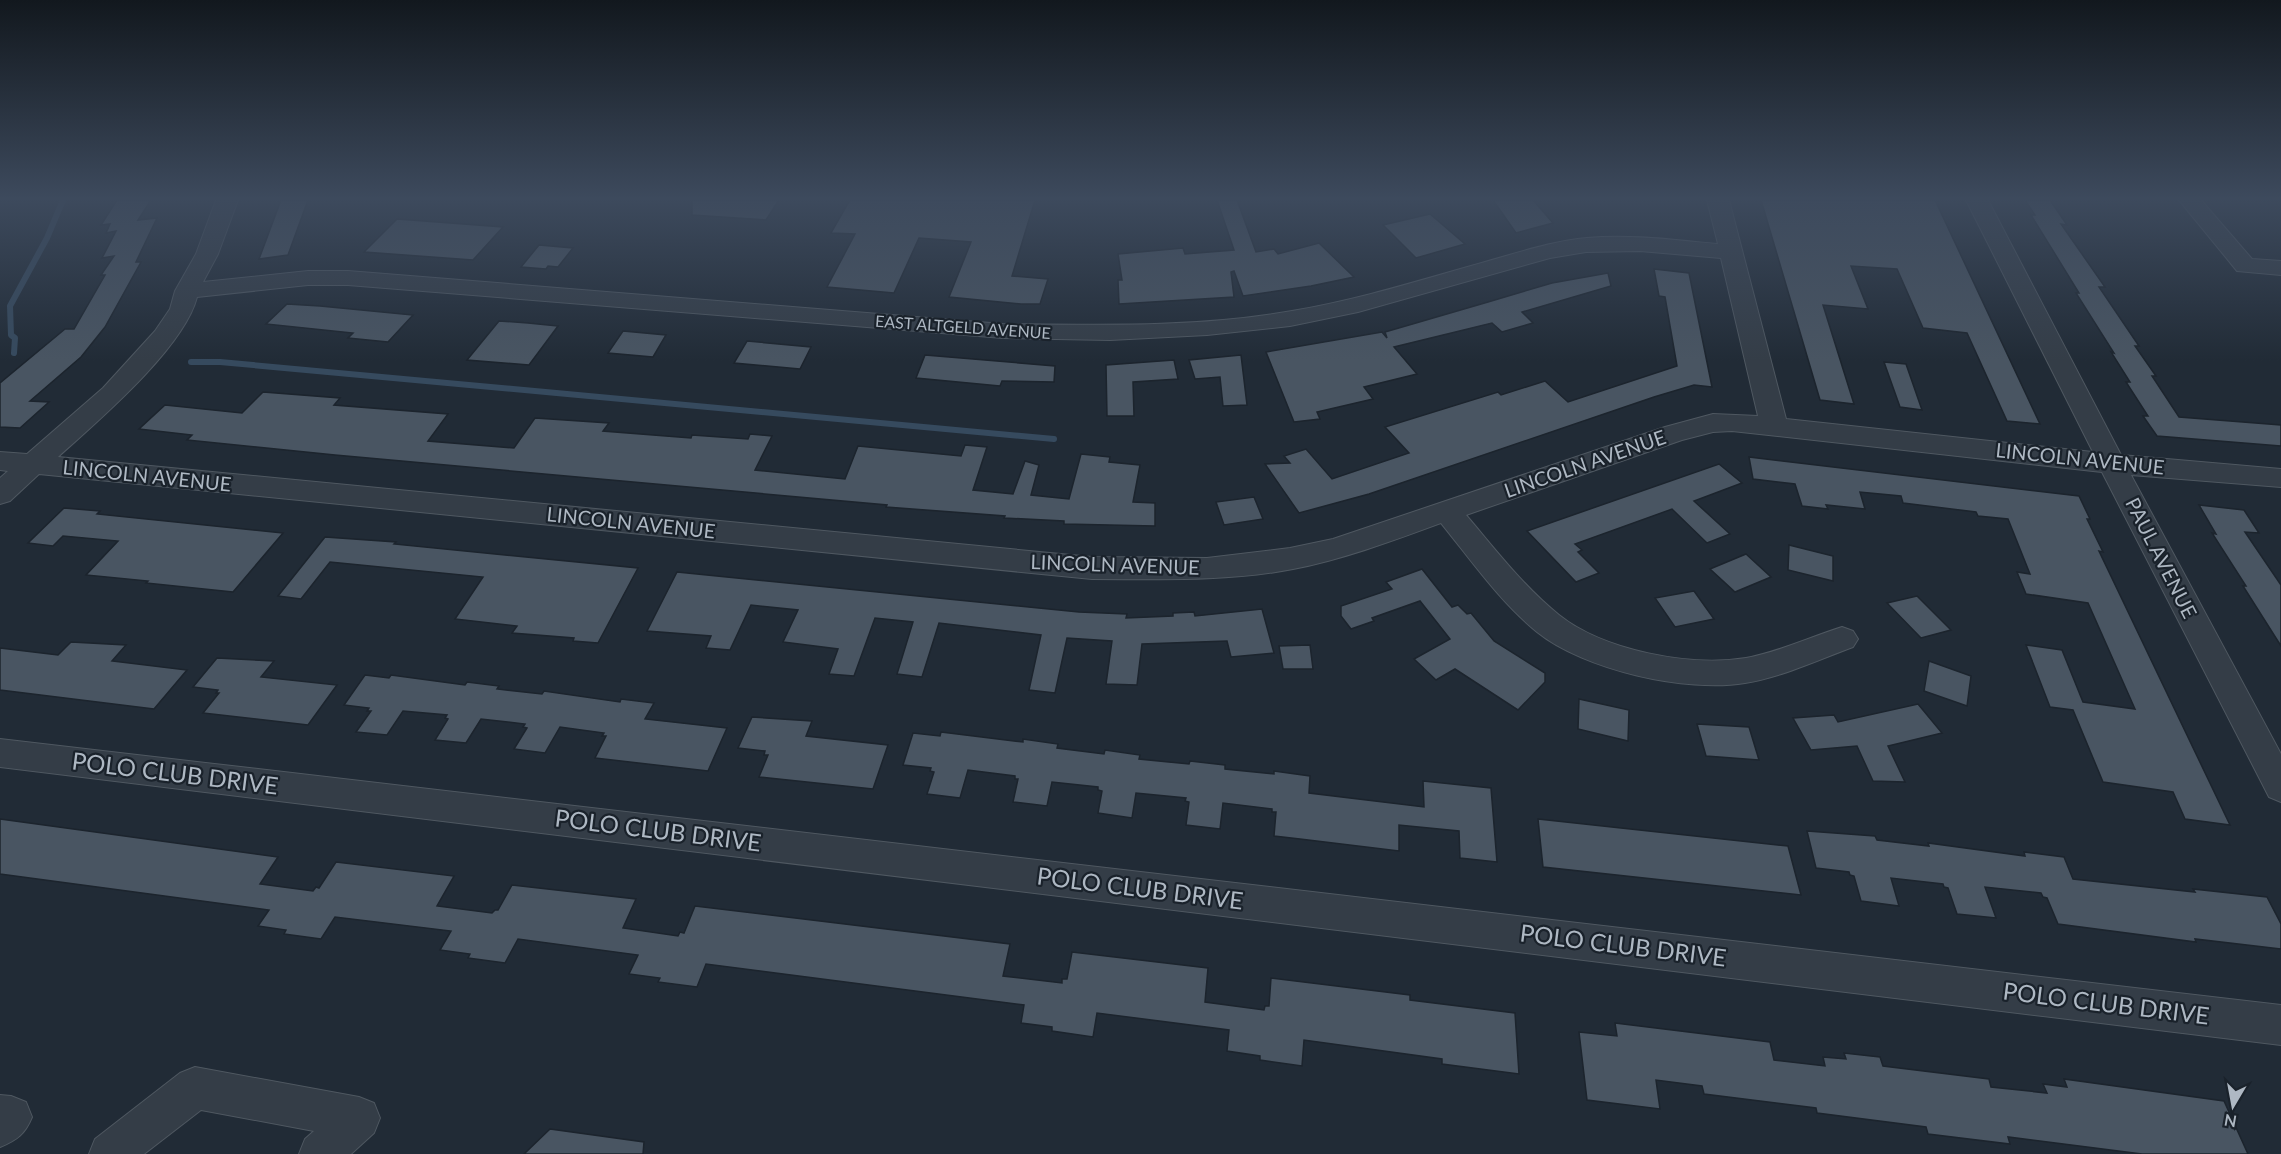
<svg xmlns="http://www.w3.org/2000/svg" width="2281" height="1154" font-family="Lato,sans-serif">
  <rect width="100%" height="100%" fill="#212b36"/>
  <g fill="none" stroke-linecap="round" stroke-linejoin="round">
    <g stroke="#364a5e" stroke-width="6">
      <path d="M14 353 15 338 11 335 10 306 47 238 63 200"/>
      <path d="M191 362H220L1054 439"/>
    </g>
  </g>
  <g fill="#495562" stroke="#1c242d" stroke-width="1.5">
    <path d="M117 200H151L138 220 157 218 136 262H141L105 327 81 357 30 401 49 402 20 428 0 427V383L65 329H74L105 275H101L114 256 102 258 116 231 106 233 110 224 101 225Z"/>
    <path d="M281 200H308L288 255 259 259Z"/>
    <path d="M692 200H779L766 220 692 215Z"/>
    <path d="M850 200H1035L1012 276 1048 279 1040 304H1021L949 297 971 242 919 238 894 293 827 287 855 234 831 233Z"/>
    <path d="M1217 200H1237L1256 252 1274 249 1278 254 1319 243 1354 277 1311 286 1243 296 1234 271 1231 272 1234 297 1119 304 1118 280H1122L1118 254 1183 248 1185 254 1234 250Z"/>
    <path d="M1493 200H1533L1553 223 1516 233Z"/>
    <path d="M1761 200H1935L2040 424 2007 421 1967 333 1923 328 1897 269 1851 266 1868 309 1823 305 1854 404 1820 400Z"/>
    <path d="M2025 200H2050L2067 225 2061 224 2105 287H2099L2139 346H2135L2156 376H2152L2179 417 2281 425V446L2157 436 2143 416H2148L2126 382H2130L2111 352 2114 353 2076 293H2079L2031 215H2035Z"/>
    <path d="M1430 214 1465 244 1416 258 1383 225Z"/>
    <path d="M397 219 503 227 473 260 364 252Z"/>
    <path d="M539 245 573 248 558 267 548 266 546 269 521 267Z"/>
    <path d="M1654 269 1689 273 1712 387 1694 385 1654 397 1369 494 1299 513 1265 464 1290 463 1284 456 1306 449 1332 479 1409 453 1385 427 1498 392 1501 395 1545 381 1568 402 1677 366 1665 297 1659 296Z"/>
    <path d="M1608 273 1611 286 1522 312 1533 323 1502 332 1492 323 1394 347 1417 374 1364 387 1373 399 1317 412 1320 419 1294 422 1266 352 1382 332 1387 338 1385 332 1488 302 1552 283Z"/>
    <path d="M287 304 320 306 413 315 388 342 348 338 353 333 266 324Z"/>
    <path d="M499 321 528 323 558 326 529 365 467 360Z"/>
    <path d="M623 331 666 335 653 357 608 353Z"/>
    <path d="M747 341 811 347 800 369 734 363Z"/>
    <path d="M925 355 1055 366 1054 382 1002 381 1000 386 916 378Z"/>
    <path d="M1241 355 1247 405 1223 406 1220 377 1195 379 1189 360Z"/>
    <path d="M1174 360 1178 379 1133 382 1134 416H1107L1106 365Z"/>
    <path d="M1884 362 1906 364 1922 410 1900 407Z"/>
    <path d="M263 392 340 398 334 405 448 414 428 441 514 448 535 418 609 423 603 431 691 438 692 435 748 439 750 434 772 436 755 470 845 479 858 446 961 456 965 445 987 447 973 490 1013 494 1025 461 1039 465 1031 495 1069 499 1081 454 1110 457 1109 462 1140 465 1133 502 1155 503V526L1064 524V521L1004 518 1005 516 886 507 887 505 335 455 187 440 192 435 139 429 165 405 242 413Z"/>
    <path d="M1749 457 2079 496 2090 519H2087L2103 552 2099 551 2230 825 2185 819 2173 792 2103 782 2073 710 2050 707 2026 645 2062 650 2083 702 2135 709 2088 603 2026 594 2017 572 2030 574 2008 519 1978 516 1976 512 1903 503 1901 496 1860 492 1865 509 1826 505 1828 509 1802 506 1795 484 1753 479Z"/>
    <path d="M1719 464 1742 483 1694 501 1730 534 1707 543 1672 509 1575 544 1582 550 1578 552 1599 573 1576 582 1527 531Z"/>
    <path d="M1254 497 1263 519 1224 525 1216 502Z"/>
    <path d="M2199 505 2244 510 2259 533 2245 532 2281 585V646L2243 586H2246L2212 533 2216 534Z"/>
    <path d="M64 508 100 511 97 514 283 533 233 592 146 583 148 581 86 575 118 541 63 536 53 546 28 543Z"/>
    <path d="M325 537 396 542 394 544 638 568 598 643 573 641 574 638 512 633 517 626 455 619 483 577 330 562 301 599 278 596Z"/>
    <path d="M1789 545 1833 556V581L1788 570Z"/>
    <path d="M1746 554 1771 577 1735 592 1710 569Z"/>
    <path d="M1422 569 1452 607 1458 605 1467 614 1471 613 1494 641 1545 673V682L1518 710 1455 669 1436 680 1414 659 1450 639 1420 601 1372 618 1374 621 1351 629 1341 616V606L1392 589 1386 582Z"/>
    <path d="M677 572 1079 612 1127 614 1126 618 1173 616V613L1194 612 1195 616 1262 609 1274 653 1231 657 1227 641 1142 644 1137 685 1106 684 1112 641 1067 638 1055 693 1029 690 1041 635 939 623 922 677 897 674 913 622 875 618 854 676 829 674 838 649 783 642 798 610 751 605 730 650 706 648 711 636 647 631Z"/>
    <path d="M1694 591 1714 619 1675 627 1655 598Z"/>
    <path d="M1917 596 1951 630 1921 638 1887 603Z"/>
    <path d="M71 642 126 645 112 661 187 670 154 709 0 690V648L58 655Z"/>
    <path d="M1310 645 1313 669H1283L1279 646Z"/>
    <path d="M217 658 274 661 261 677 337 685 308 725 203 713 219 693H216L218 690 193 687Z"/>
    <path d="M1929 661 1971 676 1967 706 1924 691Z"/>
    <path d="M365 675 389 678 391 675 465 685 467 682 499 686 497 689 542 694 544 691 620 702 621 699 654 703 645 719 727 728 708 771 595 758 606 736H602L604 733 560 727 545 753 514 749 527 728 523 727 525 724 481 719 466 743 435 740 448 719 445 718 447 715 403 711 387 735 356 732 371 711H367L369 708 344 705Z"/>
    <path d="M1579 699 1629 710 1628 741 1578 729Z"/>
    <path d="M1918 704 1942 733 1888 746 1905 782 1873 781 1857 746 1811 750 1793 718 1834 715 1838 722Z"/>
    <path d="M752 717 812 721 806 736 888 745 873 789 759 777 768 755H764L765 751 738 748Z"/>
    <path d="M1697 724 1749 727 1759 760 1706 756Z"/>
    <path d="M941 732 1023 742V739L1058 744 1057 748 1104 754 1105 750 1140 755 1139 759 1189 764 1190 761 1225 765V769L1274 774V771L1310 776 1309 793 1424 807 1423 781 1491 788 1497 862 1460 858 1459 831 1399 825V851L1300 839 1274 836 1276 812H1272V809L1223 803 1220 829 1186 825 1189 802 1185 801 1186 798 1136 793 1132 818 1098 813 1102 791 1098 790V787L1052 782 1047 806 1013 802 1018 779H1015V776L968 770 960 798 927 794 934 772 930 771 931 768 903 765 913 733 940 736Z"/>
    <path d="M0 819 278 857 260 884 313 891 316 887 319 888 336 862 454 876 437 906 492 913 495 910H498L512 885 636 899 623 928 678 936 680 932 684 933 695 906 1010 944 1003 976 1062 983V979H1067L1072 952 1208 968 1205 1002 1264 1010 1265 1006H1269L1271 978 1410 995V1000L1515 1013 1519 1074 1442 1064V1059L1304 1040 1302 1066 1260 1060V1056L1227 1051 1229 1030 1097 1013 1093 1037 1052 1031V1027L1021 1023 1024 1005 706 964 697 987 658 982 660 978 629 974 638 955 518 939 505 963 468 958 470 954 440 950 451 931 335 917 321 939 284 934 286 930 258 926 269 910 0 874Z"/>
    <path d="M1538 819 1788 846 1801 895 1543 867Z"/>
    <path d="M1807 831 1875 836 1877 840 1929 846 1928 843 2025 856 2024 852 2064 857 2073 879 2195 892 2193 889 2267 897 2281 924V949L2195 939 2196 942 2058 924 2047 898 2043 897 2041 893 1985 887 1996 918 1957 914 1948 888 1944 887 1943 884 1891 878 1899 906 1861 901 1854 876 1850 875 1849 872 1816 868Z"/>
    <path d="M1615 1023 1770 1042 1774 1060 1825 1066 1823 1057 1846 1059 1844 1053 1880 1057 1883 1066 1989 1079 1991 1087 2047 1093 2043 1084 2067 1087 2064 1079 2224 1101 2248 1154H2142L2008 1137 2010 1144 1928 1134 1926 1127 1817 1113 1816 1108 1704 1094 1702 1086 1656 1080 1660 1109 1587 1100 1579 1032 1617 1036Z"/>
    <path d="M550 1129 644 1142 643 1154H524Z"/>
  </g>
  <g fill="none" stroke-linecap="round" stroke-linejoin="round">
    <g stroke="#4f5861" stroke-width="2">
      <g id="minor">
        <path d="M216 200H238L218 254 203 282 308 271H348L1003 324C1099 325 1197 328 1292 311 1358 300 1421 280 1485 262 1518 253 1552 241 1587 238 1630 234 1674 240 1718 244L1707 200H1729L1786 419 2093 452 1966 200H1988L2121 455 2281 469V487L2131 475 2281 754V802L2269 797 2102 472 1732 431 1713 432 1682 440 1466 515C1495 549 1524 587 1559 615 1604 651 1691 667 1746 658 1779 652 1810 637 1842 627L1853 631 1858 639 1853 647C1818 660 1782 677 1745 683 1687 693 1584 670 1537 632 1500 602 1471 560 1441 523 1392 541 1344 559 1293 569 1227 582 1159 579 1092 579L39 474 10 501 0 504V478L8 471 0 470V452L27 454 103 388 155 331 170 309 175 291 196 254ZM1640 251 1721 258 1758 416 1713 414 1665 427 1333 539 1290 548 1207 558 1092 557 58 457C98 421 184 348 197 297L308 285H348L1003 338 1110 340 1207 335 1290 326 1358 312 1550 258 1586 252Z"/>
        <path d="M2179 200H2201L2252 259 2281 261V275L2237 271Z"/>
        <path d="M0 739 2281 1005V1045L0 767Z"/>
        <path d="M195 1067 359 1097 374 1103 380 1118 374 1133 351 1154H299L305 1139 314 1131 201 1110 144 1154H89L95 1139 180 1073Z"/>
        <path d="M0 1095 11 1096 26 1102 32 1117C25 1134 17 1140 0 1147Z"/>
      </g>
    </g>
    <use href="#minor" fill="#343d47" fill-rule="evenodd"/>
  </g>
  <linearGradient id="sky" x2="0" y2="1"><stop stop-color="#12181e"/><stop offset="0.55" stop-color="#3d4a5d"/><stop offset="1" stop-color="#3d4a5d" stop-opacity="0"/></linearGradient>
  <rect width="2281" height="361" fill="url(#sky)"/>
  <g text-anchor="middle" stroke-width="4.5" stroke-linejoin="round" paint-order="stroke">
    <g font-size="16" fill="#aeb8c3" stroke="#1a222b">
      <text transform="translate(963 327) rotate(4)" y="6">EAST ALTGELD AVENUE</text>
    </g>
    <g font-size="20" fill="#aeb8c3" stroke="#1a222b">
      <text transform="translate(2080 459) rotate(6)" y="7">LINCOLN AVENUE</text>
      <text transform="translate(1585 464) rotate(-19)" y="7">LINCOLN AVENUE</text>
      <text transform="translate(147 476) rotate(6)" y="7">LINCOLN AVENUE</text>
      <text transform="translate(631 523) rotate(6)" y="7">LINCOLN AVENUE</text>
      <text transform="translate(2161 558) rotate(63)" y="7">PAUL AVENUE</text>
      <text transform="translate(1115 565) rotate(2)" y="7">LINCOLN AVENUE</text>
    </g>
    <g font-size="24" fill="#aeb8c3" stroke="#1a222b">
      <text transform="translate(175 774) rotate(7)" y="8">POLO CLUB DRIVE</text>
      <text transform="translate(658 831) rotate(7)" y="8">POLO CLUB DRIVE</text>
      <text transform="translate(1140 889) rotate(7)" y="8">POLO CLUB DRIVE</text>
      <text transform="translate(1623 946) rotate(7)" y="8">POLO CLUB DRIVE</text>
      <text transform="translate(2106 1004) rotate(7)" y="8">POLO CLUB DRIVE</text>
    </g>
  </g>
  <g transform="translate(2233 1106) rotate(190)" stroke="#1a222b" stroke-width="4.5" paint-order="stroke">
  <path d="M0-4.5L10 22L0 15L-10 22Z" fill="#aeb8c3"/>
  <text y="-9" font-size="16" font-weight="bold" text-anchor="middle" fill="#aeb8c3">N</text>
  </g>
</svg>
